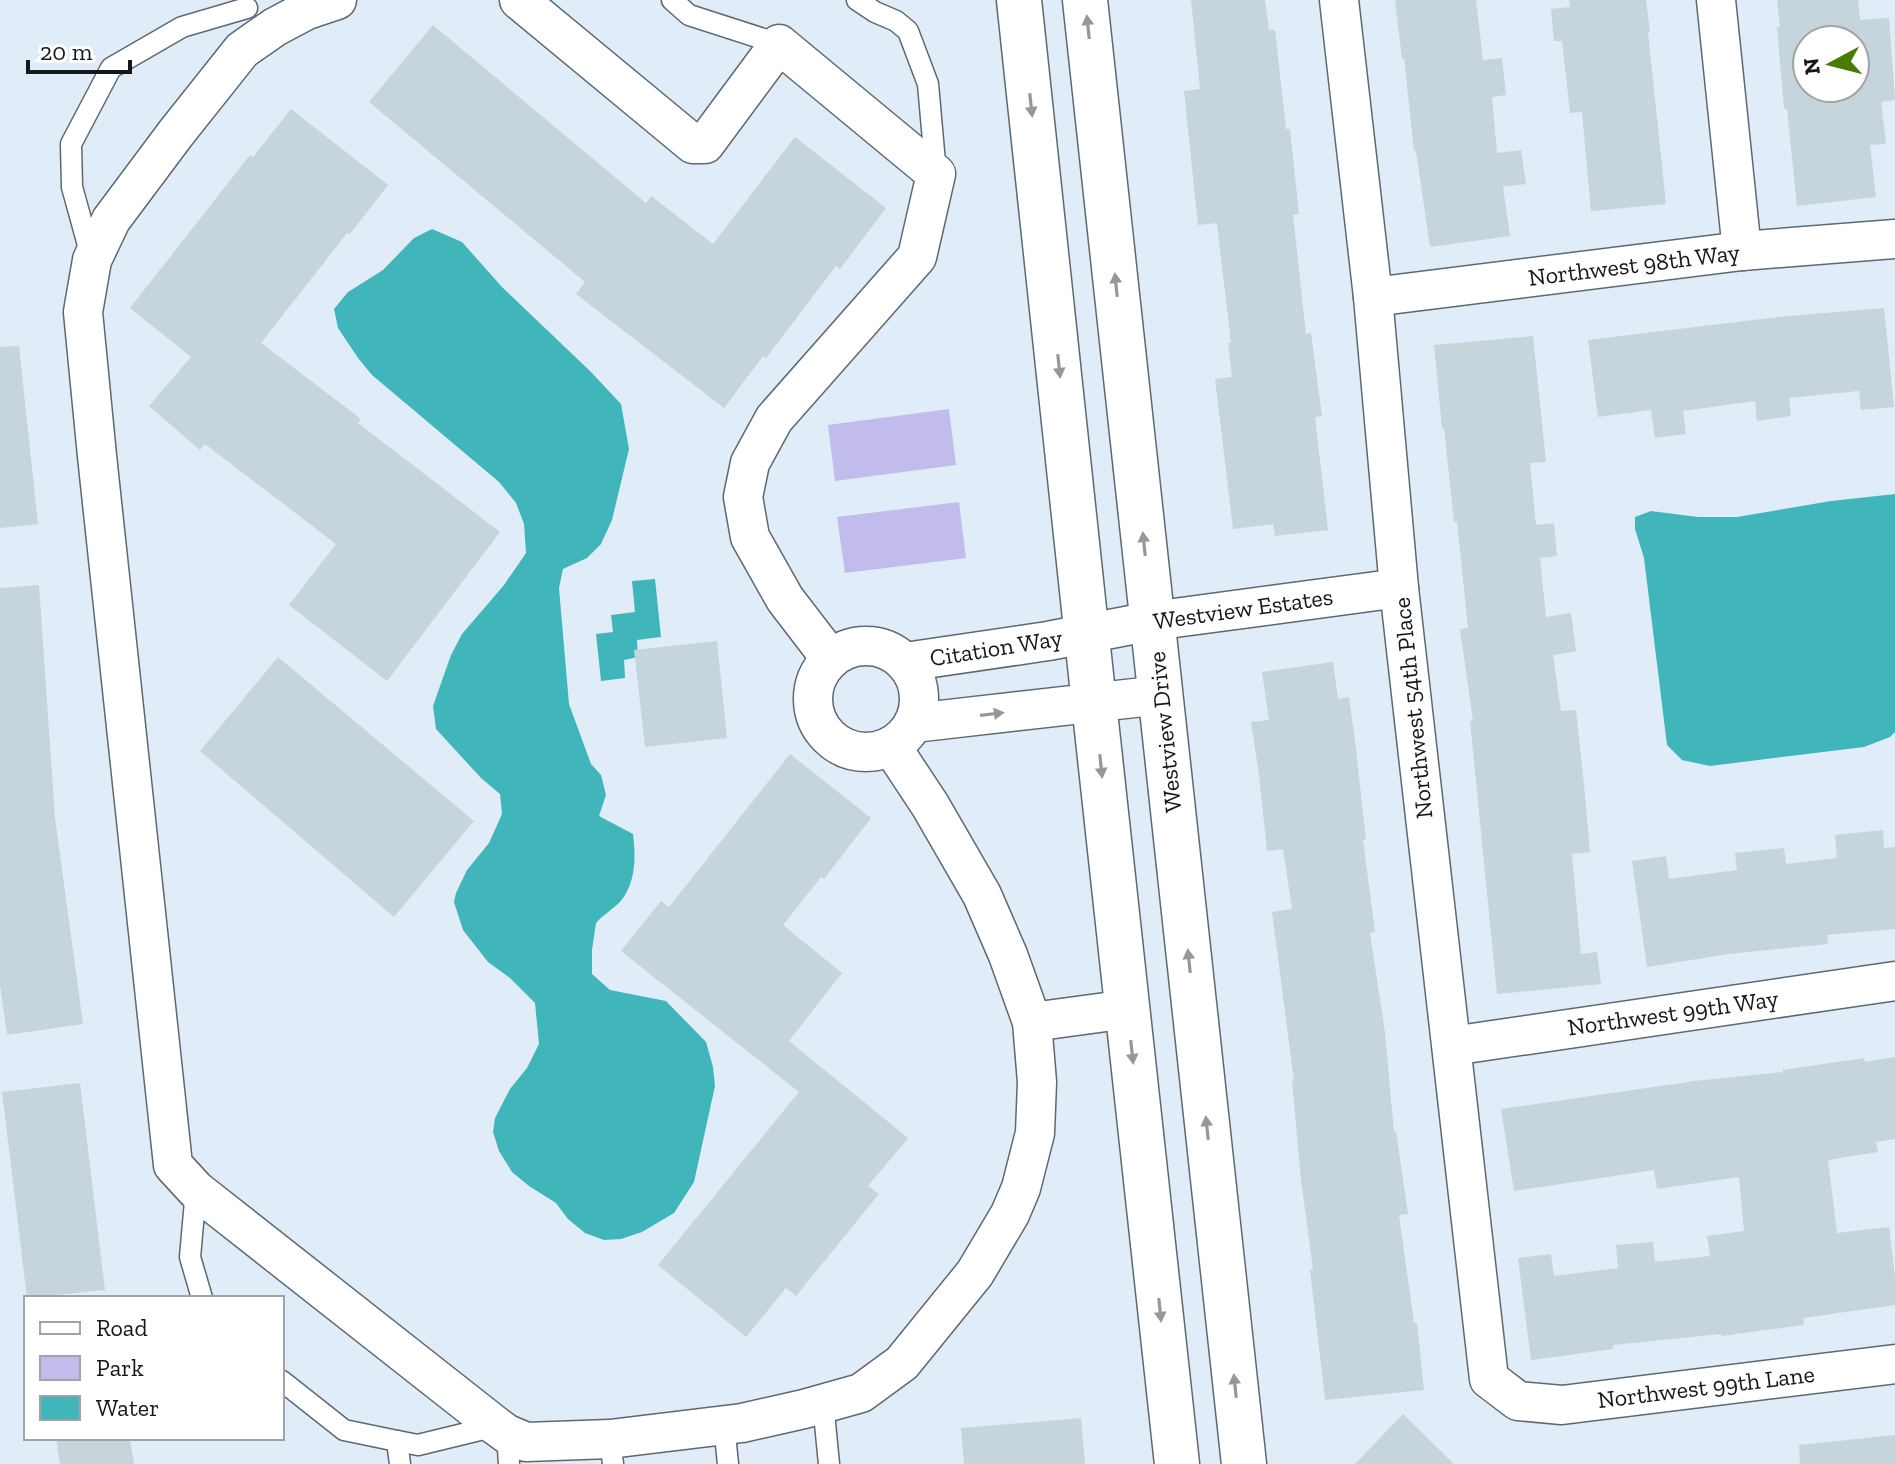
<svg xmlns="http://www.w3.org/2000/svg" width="1895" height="1464" font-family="'Zilla Slab',serif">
  <rect width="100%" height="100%" fill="#e0ecf7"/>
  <g fill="#c1bceb">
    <path d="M949 409 956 465 835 481 828 425Z"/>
    <path d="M959 502 966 558 845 573 837 517Z"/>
  </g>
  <g fill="#40b6bb">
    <path d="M432 229 462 242 502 287 590 371 621 404 629 449 612 520 601 544 587 558 563 569 559 588 569 704 591 764 601 775 606 795 599 816 633 834C636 857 636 883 620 902 613 909 603 915 596 923L592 950V974L610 990 666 1001 706 1042 713 1067 715 1086 694 1182 674 1213 642 1232 621 1239 604 1240 585 1233 568 1219 556 1203 529 1186 512 1172 499 1151 493 1132 495 1118 510 1089 527 1068 539 1044 535 1003 510 978 488 962 463 930 454 902 456 893 467 870 489 843 502 814 500 794 481 778 436 729 433 706 451 655 462 634 504 585 526 553 524 524 516 503 499 482 372 375 358 358 338 328 334 309 348 292 383 270 414 238Z"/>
    <path d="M1895 494V732L1890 737 1864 747 1710 766 1682 760 1667 745 1644 558 1635 529V517L1651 511 1698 517H1737L1831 501Z"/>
    <path d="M655 579 661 637 637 640 638 657 624 660 625 678 601 681 596 634 613 632 611 615 635 612 632 581Z"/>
  </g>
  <g fill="#c5d5db" fill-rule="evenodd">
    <path d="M1191 0H1265L1269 30H1275L1286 129H1290L1299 214 1293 215 1306 334 1311 333 1322 416 1315 417 1328 530 1275 536 1273 524 1233 529 1215 379 1232 377 1228 343H1231L1217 223 1198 225 1184 91 1200 89Z"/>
    <path d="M1395 0H1476L1483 60 1502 58 1506 95 1492 97 1497 153 1521 150 1526 184 1503 187 1510 236 1430 247 1416 151H1414L1404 58 1402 59Z"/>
    <path d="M1569 0H1646L1650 32H1648L1666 204 1591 211 1582 112 1570 113 1562 41H1554L1551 9 1570 7Z"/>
    <path d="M1777 0H1858L1860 20 1889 18 1895 100 1881 102 1886 144 1870 145 1876 197 1797 206 1787 109H1784L1777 27H1780ZM1807 40H1855V88H1807Z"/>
    <path d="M433 25 646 203 651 196 713 244 795 137 886 208 840 269 836 266 766 358 763 356 724 408 576 294 585 282 369 102Z"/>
    <path d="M291 109 388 185 350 234 347 233 261 343 361 419 358 423 500 532 387 681 289 605 336 544 205 444 200 450 149 406 191 357 130 308 250 155 253 157Z"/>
    <path d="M1884 308 1894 407 1861 410 1859 391 1789 398 1791 416 1757 421 1755 401 1683 411 1686 434 1655 438 1651 410 1598 417 1588 340 1778 317Z"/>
    <path d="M1533 336 1546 462 1530 463 1536 525 1554 523 1557 556 1540 558 1546 617 1571 613 1576 651 1553 655 1561 711 1576 710 1584 785 1590 852 1572 854 1581 954 1597 952 1601 984 1497 994 1470 721H1473L1460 629 1468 628 1457 521 1454 522 1444 428H1442L1434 345Z"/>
    <path d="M19 346 38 524 0 528V347Z"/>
    <path d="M39 585 55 818 83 1024 7 1035 0 985V588Z"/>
    <path d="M717 641 727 738 645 747 634 650Z"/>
    <path d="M278 657 474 821 394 917 200 751Z"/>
    <path d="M1333 662 1338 699 1349 697 1356 749 1366 840H1363L1375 932 1370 933 1385 1033 1394 1132 1396 1131 1408 1214 1399 1215 1414 1323H1417L1424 1390 1325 1400 1310 1270 1313 1269 1301 1180 1292 1081H1294L1272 912 1292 909 1283 849 1267 851 1259 775 1251 722 1269 720 1262 672Z"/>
    <path d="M790 754 871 818 824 879 821 877 783 925 842 973 789 1041 908 1138 868 1186 879 1194 796 1296 786 1288 746 1337 658 1265 799 1092 621 951 661 901 669 907Z"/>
    <path d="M1883 830 1884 848 1895 847V929L1827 935 1828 944 1729 954 1647 967 1632 861 1666 856 1669 879 1737 870 1735 853 1784 848 1786 864 1837 858 1835 835Z"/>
    <path d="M1895 1057V1139L1876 1142 1878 1152 1828 1160 1837 1233 1889 1227 1895 1276V1305L1803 1318 1804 1325 1721 1336V1334L1613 1345V1349L1531 1360 1518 1258 1551 1254 1554 1276 1618 1268 1616 1245 1653 1242 1655 1262 1710 1256 1707 1236 1744 1231 1739 1177 1657 1189 1654 1170 1514 1191 1501 1109 1695 1081 1783 1072V1070L1864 1058 1865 1062Z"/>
    <path d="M80 1083 105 1290 27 1298 2 1092Z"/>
    <path d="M1403 1414 1454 1464H1355Z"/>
    <path d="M1081 1418 1085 1464H964L961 1428Z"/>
    <path d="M1895 1435V1464H1800L1799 1445Z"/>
    <path d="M56 1438H130L134 1464H60Z"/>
  </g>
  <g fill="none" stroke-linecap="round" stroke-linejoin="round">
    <g stroke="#5e6871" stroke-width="23">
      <g id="service">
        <path d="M672 0 689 15 779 44"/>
        <path d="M857 0 875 12 896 21 908 31 928 84 936 174"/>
        <path d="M91 256 72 187 71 144 111 68 182 27 247 8"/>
        <path d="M196 1190 190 1257 202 1298"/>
        <path d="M282 1381 344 1430 397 1441 418 1445 496 1426"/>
        <path d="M823 1403 829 1464"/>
        <path d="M724 1425 728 1464"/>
        <path d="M507 1434 509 1464"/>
        <path d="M610 1439 613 1464"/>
        <path d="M397 1441 400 1464"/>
      </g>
    </g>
    <g stroke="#5e6871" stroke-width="41">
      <g id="minor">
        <path d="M337 0 307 10 275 27 242 50 176 133 111 220 92 260 83 312 97 456 173 1165 196 1190 496 1426 507 1434 526 1442 610 1439 742 1423 804 1409 861 1393 902 1363 975 1273 1010 1214 1021 1188 1035 1133 1037 1082 1032 1022 1008 955 982 895 930 805 891 746"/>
        <path d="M519 0 693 144H705L779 44 936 174 917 257 774 419 750 463 743 497 750 537 785 599 831 659"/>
        <path d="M1339 0 1373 297 1399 588 1489 1379 1518 1401 1562 1405 1895 1364"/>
        <path d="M1716 0 1742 251"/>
        <path d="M1373 297 1742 251 1895 239"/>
        <circle cx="866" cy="699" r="53"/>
        <path d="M905 662 1048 641 1152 621 1399 588"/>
        <path d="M914 723 1161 695"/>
        <path d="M1032 1022 1128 1009"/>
        <path d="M1452 1046 1895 981"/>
      </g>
    </g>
    <g stroke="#5e6871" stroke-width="47">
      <g id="tertiary">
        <path d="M1019 0 1094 703 1177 1464"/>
        <path d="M1085 0 1244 1464"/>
      </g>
    </g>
    <use href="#service" stroke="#fff" stroke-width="20"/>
    <use href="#minor" stroke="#fff" stroke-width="38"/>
    <use href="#tertiary" stroke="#fff" stroke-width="44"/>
  </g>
  <defs><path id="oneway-solid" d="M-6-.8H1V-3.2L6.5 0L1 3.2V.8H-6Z" transform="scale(2)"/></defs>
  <g fill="#959799">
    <use href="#oneway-solid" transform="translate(1088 27) rotate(-96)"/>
    <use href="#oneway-solid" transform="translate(1031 105) rotate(84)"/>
    <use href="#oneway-solid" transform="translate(1116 285) rotate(-96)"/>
    <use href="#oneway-solid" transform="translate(1059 366) rotate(84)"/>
    <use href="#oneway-solid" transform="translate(1144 544) rotate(-96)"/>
    <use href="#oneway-solid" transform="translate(992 714) rotate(-7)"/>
    <use href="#oneway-solid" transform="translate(1101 766) rotate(84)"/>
    <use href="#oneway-solid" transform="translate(1189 961) rotate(-96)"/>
    <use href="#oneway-solid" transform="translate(1132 1052) rotate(84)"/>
    <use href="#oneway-solid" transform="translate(1207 1128) rotate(-96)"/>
    <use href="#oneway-solid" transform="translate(1160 1310) rotate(84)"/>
    <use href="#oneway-solid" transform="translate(1235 1386) rotate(-96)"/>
  </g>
  <g text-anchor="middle" stroke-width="8" stroke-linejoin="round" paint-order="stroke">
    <g font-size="24" fill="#14181c" stroke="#fff">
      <text transform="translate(1634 265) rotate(-7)" y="8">Northwest 98th Way</text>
      <text transform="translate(1243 609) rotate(-8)" y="8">Westview Estates</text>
      <text transform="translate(996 648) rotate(-9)" y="8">Citation Way</text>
      <text transform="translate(1413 708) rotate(-96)" y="8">Northwest 54th Place</text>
      <text transform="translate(1165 732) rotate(-96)" y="8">Westview Drive</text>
      <text transform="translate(1673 1013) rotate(-8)" y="8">Northwest 99th Way</text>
      <text transform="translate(1706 1387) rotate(-7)" y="8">Northwest 99th Lane</text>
    </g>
  </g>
  <rect x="24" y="1296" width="260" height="144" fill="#ffffff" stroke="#a1a3a4" stroke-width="2"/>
  <rect x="40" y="1322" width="40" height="12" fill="#ffffff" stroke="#a1a3a4" stroke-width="2"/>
  <text x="96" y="1336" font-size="24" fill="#14181c">Road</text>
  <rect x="40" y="1356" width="40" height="24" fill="#c1bceb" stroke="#a1a3a4" stroke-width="2"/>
  <text x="96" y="1376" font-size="24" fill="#14181c">Park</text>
  <rect x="40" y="1396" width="40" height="24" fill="#40b6bb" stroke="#a1a3a4" stroke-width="2"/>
  <text x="96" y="1416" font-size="24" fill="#14181c">Water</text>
  <g transform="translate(1831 64) rotate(263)"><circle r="38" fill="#ffffff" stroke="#a1a3a4" stroke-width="2"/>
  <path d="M0-6L14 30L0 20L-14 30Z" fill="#497a03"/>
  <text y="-12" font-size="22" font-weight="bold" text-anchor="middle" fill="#14181c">N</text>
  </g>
  <path d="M28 60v12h102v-12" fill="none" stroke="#14181c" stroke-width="4"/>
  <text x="40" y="60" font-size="24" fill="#14181c" stroke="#ffffff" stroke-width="6" paint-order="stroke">20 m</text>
</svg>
